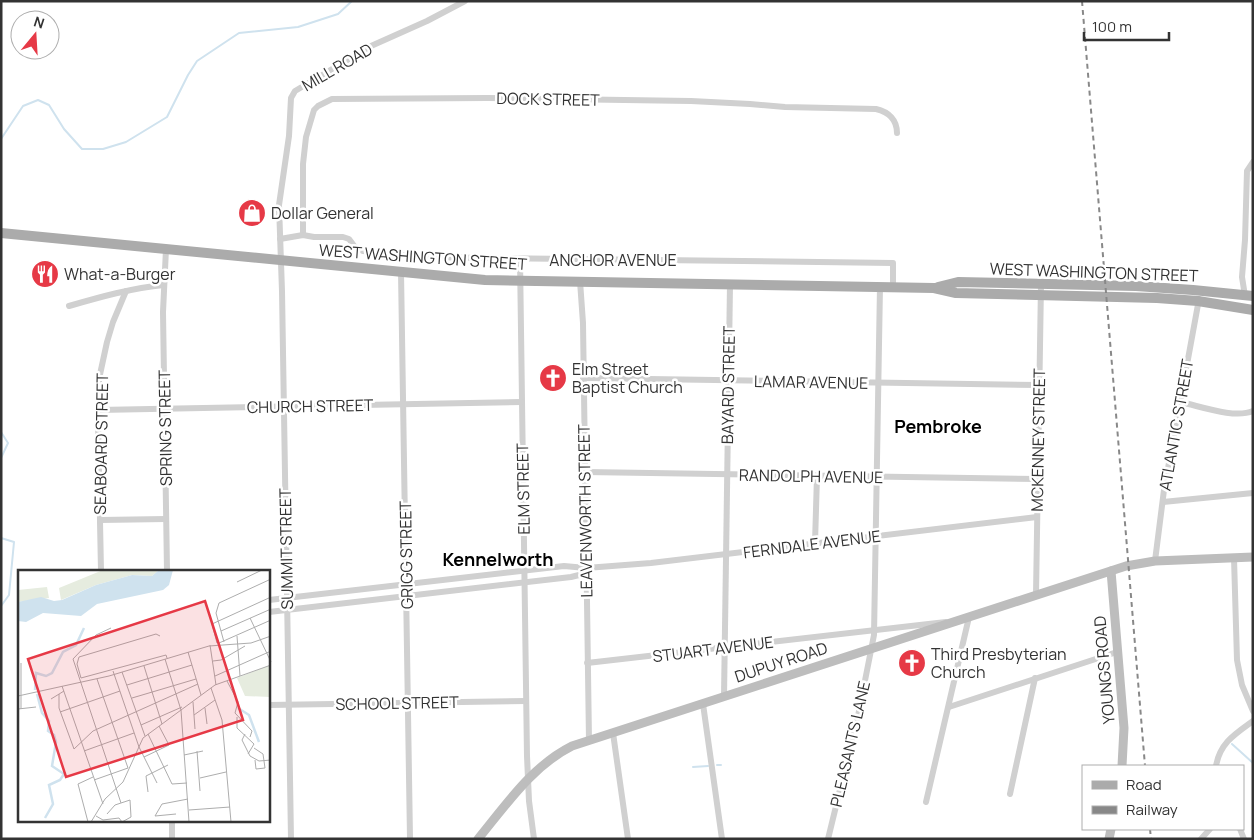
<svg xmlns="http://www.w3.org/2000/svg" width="1254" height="840" font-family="Manrope,sans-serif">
  <rect width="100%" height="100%" fill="#fff"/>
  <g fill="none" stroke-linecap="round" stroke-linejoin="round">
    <g stroke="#cfe2ee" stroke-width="2">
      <path d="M1 139 23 106 38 100 49 105 64 129 82 149H103L126 142 167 117 188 75 197 61 239 33 298 27 338 14 352 1"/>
      <path d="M1 432 8 443 1 458"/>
      <path d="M1 538 14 542 9 595 1 606"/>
      <path d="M1232 744 1253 763"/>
      <path d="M717 765H721"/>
      <path d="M693 767 708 766"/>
    </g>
    <g stroke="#d0d0d0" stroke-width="6">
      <path d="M303 235V164L306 137 314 110 318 106 332 99 487 98 691 101 750 104 785 107 876 109C889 112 897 120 897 133"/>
      <path d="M280 239 303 235 314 237H343L349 239 355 247 363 251 419 257 893 263V286"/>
      <path d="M166 249 163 312 167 571"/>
      <path d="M520 259 527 756 529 801 534 839"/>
      <path d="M401 272 410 839"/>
      <path d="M580 281 583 323 589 741"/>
      <path d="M1245 296 1242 277 1245 240 1247 171 1253 162"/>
      <path d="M69 306C100 297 132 288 164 285"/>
      <path d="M583 378 1039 385"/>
      <path d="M1180 402C1200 406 1234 419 1253 411"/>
      <path d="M98 410 521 402"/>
      <path d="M585 472 1038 479"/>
      <path d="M1163 502 1253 493"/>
      <path d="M100 520 166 519"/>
      <path d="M815 543 817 476"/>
      <path d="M1234 558 1237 660 1242 685 1253 711"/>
      <path d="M1155 561 1164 490 1199 299"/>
      <path d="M101 571 98 422 99 379 107 342 113 322 126 291"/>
      <path d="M1036 595 1041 284"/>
      <path d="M269 600 564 566 586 568 651 563 1037 517"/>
      <path d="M269 612 571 577 579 575 586 568"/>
      <path d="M587 663 946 622"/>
      <path d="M724 697 730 284"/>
      <path d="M703 704 722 839"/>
      <path d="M269 705 526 701"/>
      <path d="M949 707 1117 652"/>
      <path d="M613 733 628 839"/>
      <path d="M1216 766C1220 743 1235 734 1253 721"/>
      <path d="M1010 794 1035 678"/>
      <path d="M926 802 969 617"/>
      <path d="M172 821V839"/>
      <path d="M1240 829 1244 839"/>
      <path d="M291 839 282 291 279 205 289 136 291 98 295 91 371 46 427 21 465 1"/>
      <path d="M828 839 858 716 874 635 880 286"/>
      <path d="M1201 839 1210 829"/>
    </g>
    <g stroke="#bdbdbd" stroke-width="9">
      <path d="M1111 571 1124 728 1122 766"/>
      <path d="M478 839C506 805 532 766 572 746L1126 566 1155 561 1253 557"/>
      <path d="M1109 839 1111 829"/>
    </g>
    <g stroke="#ababab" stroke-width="10">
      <path d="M1 233 485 280 934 288 956 293 1157 298 1198 301 1253 310"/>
      <path d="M938 287 958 282 1136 286 1193 290 1253 296"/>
    </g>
    <g stroke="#888" stroke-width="2" stroke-dasharray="5 4" stroke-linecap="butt">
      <path d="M1082 1 1145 766"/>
      <path d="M1150 829 1151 839"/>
    </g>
  </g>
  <defs>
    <g id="shop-disc" transform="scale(1.4375)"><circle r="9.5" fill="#e63946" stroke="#fff"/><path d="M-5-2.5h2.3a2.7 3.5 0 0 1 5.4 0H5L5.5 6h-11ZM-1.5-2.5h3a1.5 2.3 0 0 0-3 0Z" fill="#fff"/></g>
    <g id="restaurant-disc" transform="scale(1.4375)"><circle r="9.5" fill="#e63946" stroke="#fff"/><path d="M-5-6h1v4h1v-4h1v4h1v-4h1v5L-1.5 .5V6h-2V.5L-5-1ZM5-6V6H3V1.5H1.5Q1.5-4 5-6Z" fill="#fff"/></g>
    <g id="church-disc" transform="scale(1.4375)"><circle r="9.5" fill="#e63946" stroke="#fff"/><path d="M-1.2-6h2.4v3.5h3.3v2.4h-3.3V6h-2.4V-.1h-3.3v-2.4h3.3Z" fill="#fff"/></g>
  </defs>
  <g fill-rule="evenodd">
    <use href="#shop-disc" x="252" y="213"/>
    <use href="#restaurant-disc" x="45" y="274"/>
    <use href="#church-disc" x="553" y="378"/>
    <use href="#church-disc" x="912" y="663"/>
  </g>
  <g text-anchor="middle" stroke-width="5" stroke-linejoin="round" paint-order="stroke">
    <g font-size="16" fill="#333" stroke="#fff">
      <text transform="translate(337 67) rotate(-30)" y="6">MILL ROAD</text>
      <text transform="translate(548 99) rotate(1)" y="6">DOCK STREET</text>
      <text transform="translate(423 257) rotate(4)" y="6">WEST WASHINGTON STREET</text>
      <text x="613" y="266">ANCHOR AVENUE</text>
      <text transform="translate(1094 272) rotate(2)" y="6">WEST WASHINGTON STREET</text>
      <text transform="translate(811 382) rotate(1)" y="6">LAMAR AVENUE</text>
      <text transform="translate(728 385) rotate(-89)" y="6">BAYARD STREET</text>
      <text transform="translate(310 406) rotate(-1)" y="6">CHURCH STREET</text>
      <text transform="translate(1176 425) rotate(-80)" y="6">ATLANTIC STREET</text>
      <text transform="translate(165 428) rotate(-91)" y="6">SPRING STREET</text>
      <text transform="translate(1038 440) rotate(-89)" y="6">MCKENNEY STREET</text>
      <text transform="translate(101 444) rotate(-89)" y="6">SEABOARD STREET</text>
      <text transform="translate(811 476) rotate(1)" y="6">RANDOLPH AVENUE</text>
      <text transform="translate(523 489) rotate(-91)" y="6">ELM STREET</text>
      <text transform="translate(585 511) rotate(-91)" y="6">LEAVENWORTH STREET</text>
      <text transform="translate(812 544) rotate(-7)" y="6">FERNDALE AVENUE</text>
      <text transform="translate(286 549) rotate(-91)" y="6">SUMMIT STREET</text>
      <text transform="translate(406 555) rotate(-91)" y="6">GRIGG STREET</text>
      <text transform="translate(713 649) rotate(-7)" y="6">STUART AVENUE</text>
      <text transform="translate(781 662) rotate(-18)" y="6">DUPUY ROAD</text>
      <text transform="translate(1104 670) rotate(-95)" y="6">YOUNGS ROAD</text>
      <text transform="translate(397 703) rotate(-1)" y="6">SCHOOL STREET</text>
      <text transform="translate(850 744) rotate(-77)" y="6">PLEASANTS LANE</text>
    </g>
    <g font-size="16" fill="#333" stroke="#fff" text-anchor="start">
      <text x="271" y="219">Dollar General</text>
      <text x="64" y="280">What-a-Burger</text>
      <text x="572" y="375">Elm Street<tspan x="572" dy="18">Baptist Church</tspan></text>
      <text x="931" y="660">Third Presbyterian<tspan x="931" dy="18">Church</tspan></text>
    </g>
    <g font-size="18" font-weight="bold" fill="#000" stroke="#fff">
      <text x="938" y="433">Pembroke</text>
      <text x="498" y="566">Kennelworth</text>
    </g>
  </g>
  <g transform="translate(18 570)">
    <rect width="252" height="252" fill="#fff"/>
    <path d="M85 0H141L134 6 114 5 78 15 43 30 41 18ZM29 17 31 28 0 32V20ZM252 95V127L227 126 219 108Z" fill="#e6ecdf"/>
    <path d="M141 0H155L151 15 145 20 79 34 63 46 25 43 8 52 0 51V32L23 27 36 31 44 30 78 15 114 5 134 6Z" fill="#cfe2ee"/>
    <path fill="none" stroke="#cfe2ee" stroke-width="2.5" d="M17 120 18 103 28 106 34 103 45 82 58 75 66 58M19 124 24 143 31 151 30 161 36 165 38 172 34 196 46 204 42 210 31 215 35 234 27 248M220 138 231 145 241 172"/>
    <path fill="none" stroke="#adadad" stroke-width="1" d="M219 12 244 0M232 48 253 92M93 58 78 65 55 89 103 233M203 61 253 39M219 66 222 106M206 72 198 43 201 33 253 9M199 73 194 54 253 27M201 73 253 50M192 75 198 115M170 82 183 125M147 89 163 140 171 252M195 91 203 90 227 76M3 93V139M126 96 144 154M95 101 121 177 139 213M104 102 127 166M197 106 253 81M63 108 59 94 61 87 138 64 142 66M63 108 148 85 149 88M209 111 220 132 217 143 234 161 232 167M109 115 174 95M44 116 85 234M193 118 204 150 213 252M41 124V138L56 179 75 161 180 114M0 126 91 106 191 76 233 73 253 66M114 128 178 109M33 129 46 121M175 132 177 159M187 138 189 154M0 139 18 137M42 142 102 121M176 145 197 130M219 147V158L236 174 230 184M123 155 164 137M130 164 154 214 169 213M227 164 224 170 232 186 241 191 253 190M236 178 245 184 247 198 238 199 237 190M66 181 116 163M179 181 182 221M166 185 185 181M126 187 151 175 141 156M182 208 208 202M76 210 110 198 79 109M130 222 128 206 150 195M171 240 212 237M89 244 97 235 112 230M78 246 85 250 101 248M137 246 144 234 170 229M137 246 158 244M101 248 104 252 113 247 112 230M70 252 60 214 75 207M73 252 87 229 105 212 125 168 197 115 253 95"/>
    <path fill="#e63946" fill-opacity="0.15" stroke="#e63946" stroke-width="2.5" d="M187 31 225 150 48 207 10 89Z"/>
    <rect width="252" height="252" fill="none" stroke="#333" stroke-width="2.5"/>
  </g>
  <rect width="1254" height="840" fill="none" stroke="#333333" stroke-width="5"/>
  <rect x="1082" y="765" width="162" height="65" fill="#ffffff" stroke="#adadad"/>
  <rect x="1092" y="781" width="25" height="8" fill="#ababab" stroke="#adadad"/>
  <text x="1126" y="790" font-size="15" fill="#333333">Road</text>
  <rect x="1092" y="806" width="25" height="8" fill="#888888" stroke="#adadad"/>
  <text x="1126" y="815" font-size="15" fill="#333333">Railway</text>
  <g transform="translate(35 35) rotate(18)"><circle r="24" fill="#ffffff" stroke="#adadad"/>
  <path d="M0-4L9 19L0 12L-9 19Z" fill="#e63946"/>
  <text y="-8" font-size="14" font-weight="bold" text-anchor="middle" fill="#333333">N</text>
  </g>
  <path d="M1084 32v8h85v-8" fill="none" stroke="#333333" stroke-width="2.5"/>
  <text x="1092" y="32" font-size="15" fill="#333333" stroke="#ffffff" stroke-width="4" paint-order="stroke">100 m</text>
</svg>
